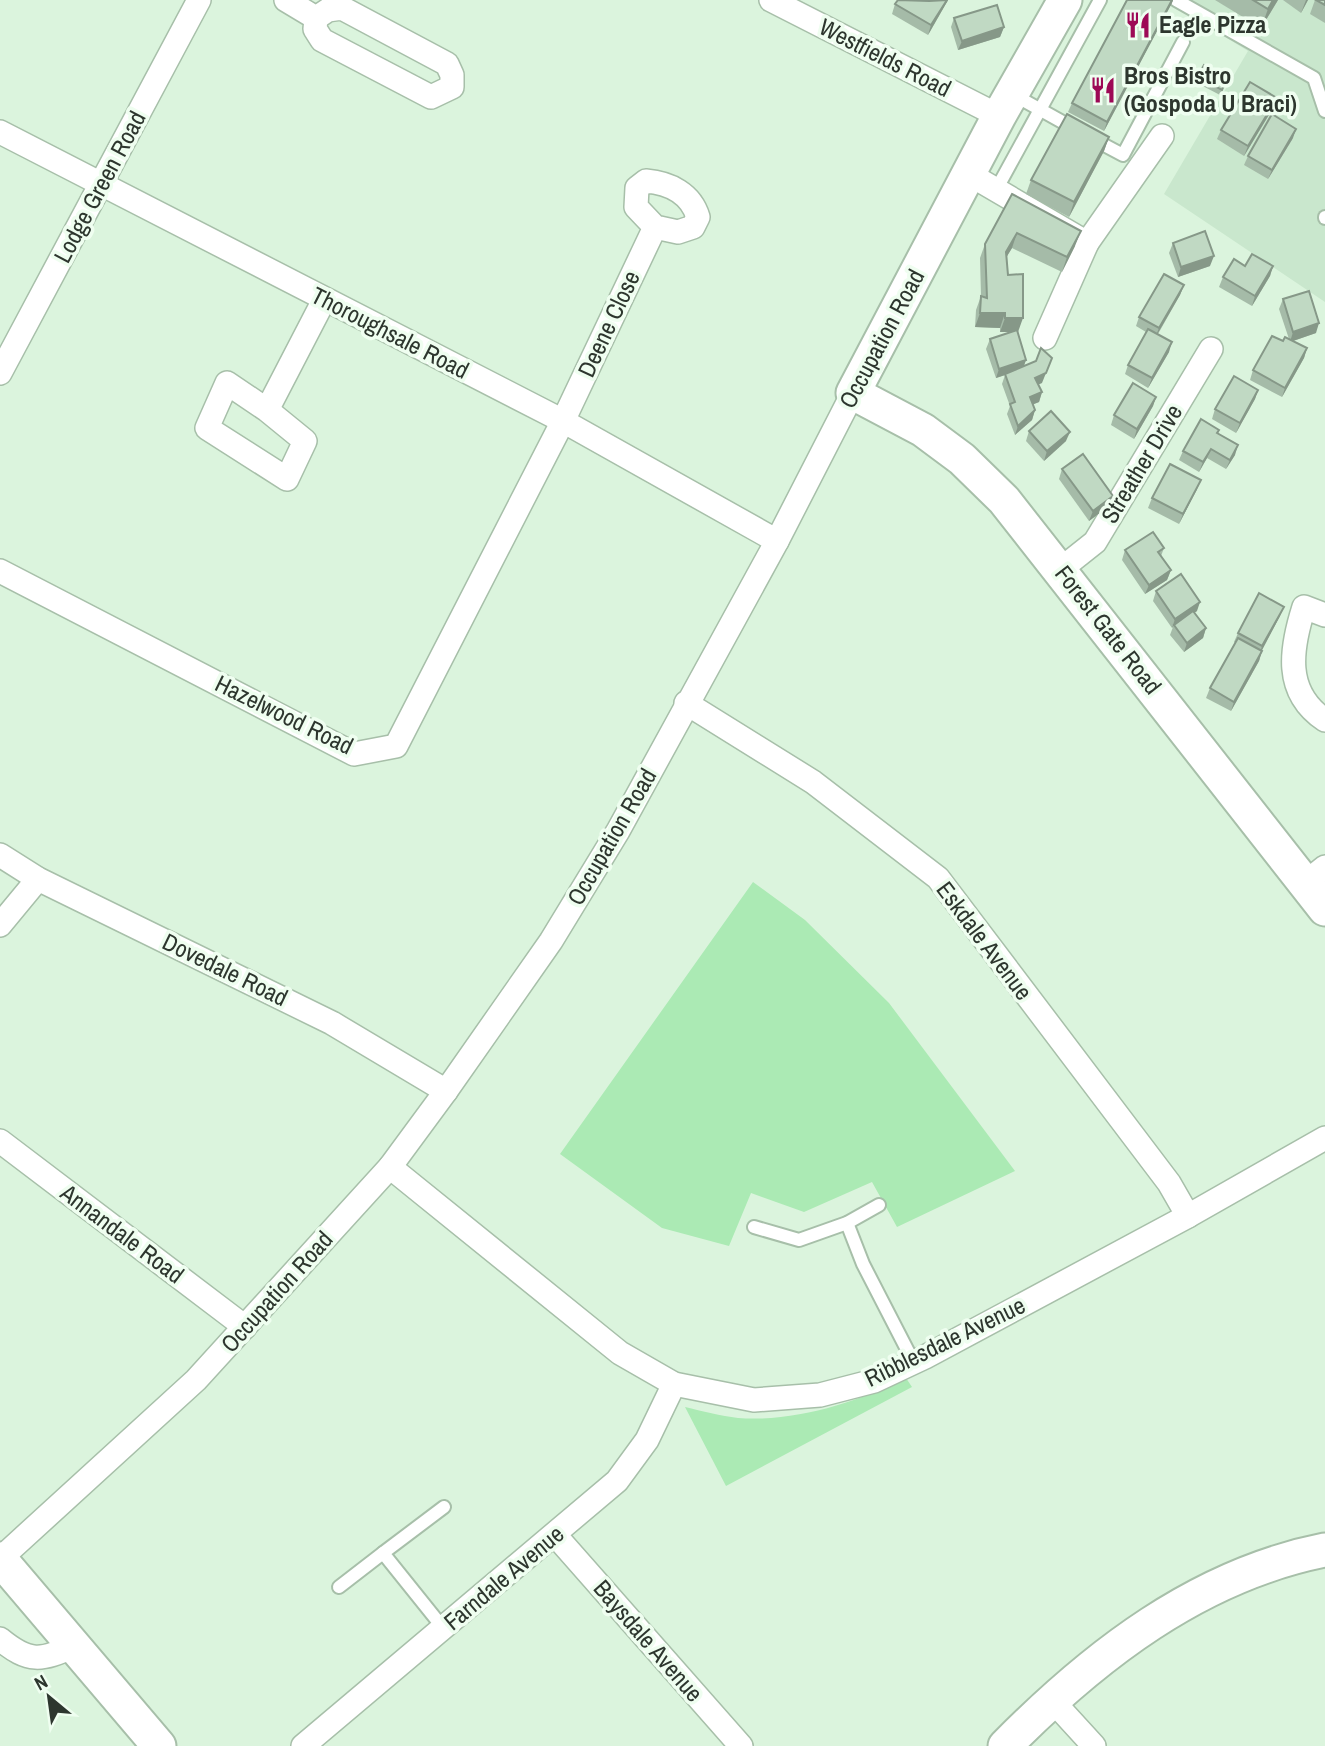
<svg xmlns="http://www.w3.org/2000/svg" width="1325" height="1746" font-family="'Archivo Narrow',sans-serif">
  <rect width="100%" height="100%" fill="#dbf4dd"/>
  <path fill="#c9e7cd" d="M1165 0H1325V302L1164 194 1248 51Z"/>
  <g fill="#abeab4">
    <path d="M753 882 805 920 889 1003 1015 1171 897 1227 872 1182 804 1212 751 1193 729 1246 662 1228 560 1154Z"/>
    <path d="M906 1378 912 1387 726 1486 685 1407C702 1411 721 1416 738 1418 796 1422 855 1403 906 1378Z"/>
  </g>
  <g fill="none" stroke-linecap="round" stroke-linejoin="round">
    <g stroke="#a7bfa9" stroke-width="16">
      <g id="lane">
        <path d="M1176 0 1314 78 1325 111"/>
        <path d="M1012 94 1075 129"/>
        <path d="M1091 138 1123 155 1183 42"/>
        <path d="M996 190 1100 0"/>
        <path d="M1325 218V217"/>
        <path d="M847 1223 863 1264 914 1363"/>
        <path d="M754 1227 799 1240 847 1223 879 1205"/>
        <path d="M444 1507 383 1553 444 1629"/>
        <path d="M339 1587 383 1553"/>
      </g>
    </g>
    <g stroke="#a7bfa9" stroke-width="26">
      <g id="street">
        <path d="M286 0 316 18 315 29 322 40 431 97 452 87V75L447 64 342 8 328 10 316 18"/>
        <path d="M771 0 999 116"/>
        <path d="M0 132 563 421 777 541"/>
        <path d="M969 174 1087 243 1162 136"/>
        <path d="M1045 338 1087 243"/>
        <path d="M0 373 199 0"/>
        <path d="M267 410 227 383 207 428 287 479 305 441 267 410 324 300"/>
        <path d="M1061 569 1095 542 1211 349"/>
        <path d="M0 571 354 754 396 746 563 421 655 227 636 207 637 188 646 181C670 183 691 194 698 217L693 227 678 232 655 227"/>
        <path d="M1325 615 1304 607C1291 648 1283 692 1325 720"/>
        <path d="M686 703 813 782 938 878 1169 1183 1188 1216"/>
        <path d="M0 855 38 879 332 1023 446 1091"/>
        <path d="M1305 883 1325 867"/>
        <path d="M0 925 38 879"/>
        <path d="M0 1141 245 1327"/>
        <path d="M390 1167 620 1353 674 1384 754 1400 820 1395 874 1381 925 1357 1188 1216 1325 1138"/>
        <path d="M556 1536 741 1746"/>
        <path d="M0 1559 196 1380 390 1167 446 1091 551 941 618 831 777 541 853 393"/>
        <path d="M0 1639C29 1663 41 1661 74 1646"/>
        <path d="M1051 1699 1094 1746"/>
        <path d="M303 1746 617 1481 647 1440 674 1384"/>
      </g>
    </g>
    <g stroke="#a7bfa9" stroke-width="37">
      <g id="secondary">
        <path d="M1065 0 999 116 853 393 923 430 962 459 1004 500 1325 909"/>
        <path d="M0 1559 159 1746"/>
        <path d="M1005 1746C1094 1656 1198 1575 1325 1550"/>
      </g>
    </g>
    <use href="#lane" stroke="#fff" stroke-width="12"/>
    <use href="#street" stroke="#fff" stroke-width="23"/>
    <use href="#secondary" stroke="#fff" stroke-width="33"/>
  </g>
  <g fill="#a5bba8">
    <path d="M948 0 928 35 892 14 895 4Z"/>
    <path d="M1127 0H1173L1104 131 1068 112 1072 103Z"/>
    <path d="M1215 0H1278L1261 28Z"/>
    <path d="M1283 0H1308L1301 13Z"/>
    <path d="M1315 0H1325V23L1310 14Z"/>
    <path d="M954 18 1004 27 1000 37 958 50 951 27Z"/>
    <path d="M1197 77H1228L1220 95 1195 82Z"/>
    <path d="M1277 98 1273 108 1244 156 1217 139 1221 130Z"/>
    <path d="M1109 137 1104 151 1069 217 1026 194 1031 180Z"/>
    <path d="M1293 138 1268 179 1244 165 1248 156Z"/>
    <path d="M1012 194 1075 246 1062 272 1012 248 1007 256 1008 275 1024 366 1042 383 1038 384 1042 392 1039 402 1033 404 1035 410 1032 420 1015 435 1007 414 1010 406 1002 384 1005 375 996 378 986 349 990 339 1011 332H1000V328L975 327 976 310 981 296 980 258 985 244Z"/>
    <path d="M1173 243 1210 266 1178 277 1169 253Z"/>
    <path d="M1245 266H1273L1270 276 1252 306 1219 287 1223 277Z"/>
    <path d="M1184 285 1180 295 1158 334 1169 352 1148 388 1125 374 1128 365 1146 332 1136 326 1139 317Z"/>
    <path d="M1283 299 1316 333 1293 341 1307 348 1304 358 1282 397 1250 380 1253 370 1283 341 1289 339 1279 309Z"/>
    <path d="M1258 390 1255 399 1236 433 1212 419 1215 409Z"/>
    <path d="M1156 397 1153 406 1134 439 1111 425 1114 415Z"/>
    <path d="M1219 430 1218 434 1235 455 1226 469 1207 458 1199 472 1179 460 1183 451Z"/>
    <path d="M1029 431 1066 441 1044 461 1026 441Z"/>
    <path d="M1062 469 1109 506 1089 521 1059 479Z"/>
    <path d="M1197 489 1179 524 1148 508 1152 498Z"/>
    <path d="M1164 548 1161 556 1171 570 1167 580 1145 594 1122 560 1125 550Z"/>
    <path d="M1156 591 1197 611 1194 613 1206 628 1203 638 1184 652 1170 635 1173 627 1172 628 1153 601Z"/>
    <path d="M1280 616 1261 651H1262L1259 661 1231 711 1206 698 1210 688 1235 643 1234 642 1238 633Z"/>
  </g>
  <g fill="#869888">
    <path d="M947 0H948L928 35 931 25Z"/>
    <path d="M1172 0H1173L1172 3 1104 131 1107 122Z"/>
    <path d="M1273 0H1278L1261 28 1268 9Z"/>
    <path d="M1306 0H1308L1301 13Z"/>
    <path d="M1004 27 1000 37 958 50 962 41Z"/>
    <path d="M1277 98 1273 108 1244 156 1248 146Z"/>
    <path d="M1296 129 1293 138 1268 179 1272 170Z"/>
    <path d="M1109 137 1104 151 1069 217 1074 202Z"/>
    <path d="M1081 231 1075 246 1062 272 1067 257Z"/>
    <path d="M1017 233 1012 248 1001 266 1006 252Z"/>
    <path d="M1214 256 1210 266 1178 277 1181 267Z"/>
    <path d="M1273 266 1270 276 1252 306 1255 296Z"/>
    <path d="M1184 285 1180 295 1155 338 1159 328Z"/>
    <path d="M980 313H1005L1000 328 975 327Z"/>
    <path d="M1005 318H1023L1018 332H1000Z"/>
    <path d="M1319 323 1316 333 1290 342 1293 332Z"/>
    <path d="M1172 342 1169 352 1148 388 1152 378Z"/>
    <path d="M1307 348 1304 358 1282 397 1285 388Z"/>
    <path d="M1052 358 1042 383 1032 387 1035 378Z"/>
    <path d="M1026 360 1023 369 996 378 999 369Z"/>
    <path d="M1258 390 1255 399 1236 433 1240 423Z"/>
    <path d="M1042 392 1039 402 1027 407 1030 397Z"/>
    <path d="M1156 397 1153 406 1134 439 1137 429Z"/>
    <path d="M1035 410 1032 420 1015 435 1018 426Z"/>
    <path d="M1070 432 1066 441 1044 461 1047 451Z"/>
    <path d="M1238 445 1235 455 1226 469 1230 460Z"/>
    <path d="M1211 449 1207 458 1199 472 1203 462Z"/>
    <path d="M1201 480 1197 489 1179 524 1183 514Z"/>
    <path d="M1113 496 1109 506 1089 521 1093 511Z"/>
    <path d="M1171 570 1167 580 1145 594 1149 585Z"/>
    <path d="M1200 602 1197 611 1175 626 1174 625 1172 628 1175 619Z"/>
    <path d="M1284 607 1280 616 1259 656 1262 646Z"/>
    <path d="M1206 628 1203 638 1184 652 1187 643Z"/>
    <path d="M1262 651 1259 661 1231 711 1234 702Z"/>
  </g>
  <g fill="#c0d9c3" stroke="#869888" stroke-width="2">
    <path d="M898 0 929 1 947 0 931 25 895 4Z"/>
    <path d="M1127 0H1172L1107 122 1072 103Z"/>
    <path d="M1253 0H1273L1268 9Z"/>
    <path d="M1316 0H1325V5Z"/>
    <path d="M997 5 1004 27 962 41 954 18Z"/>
    <path d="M1204 65 1228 77 1222 90 1197 77Z"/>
    <path d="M1250 82 1277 98 1248 146 1221 130Z"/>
    <path d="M1067 114 1109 137 1074 202 1031 180Z"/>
    <path d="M1272 114 1296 129 1272 170 1248 156Z"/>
    <path d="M1012 194 1081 231 1067 257 1017 233 1006 252 1008 275 1023 274V318H1005V313H980L981 296 987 298 985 244Z"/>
    <path d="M1205 231 1214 256 1181 267 1173 243Z"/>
    <path d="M1252 254 1273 266 1255 296 1223 277 1234 259 1245 266Z"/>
    <path d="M1164 274 1184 285 1159 328 1139 317Z"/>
    <path d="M1309 291 1319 323 1293 332 1283 299Z"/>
    <path d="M1148 329 1172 342 1152 378 1128 365Z"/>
    <path d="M1017 330 1026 360 999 369 990 339Z"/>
    <path d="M1272 336 1283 341 1285 337 1307 348 1285 388 1253 370Z"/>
    <path d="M1041 348 1052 358 1046 373 1035 378 1042 392 1030 397 1035 410 1018 426 1010 404 1015 402 1005 374 1036 361Z"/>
    <path d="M1234 376 1258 390 1240 423 1215 409Z"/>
    <path d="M1133 383 1156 397 1137 429 1114 415Z"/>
    <path d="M1051 411 1070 432 1047 451 1029 431Z"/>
    <path d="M1201 419 1219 430 1217 433 1238 445 1230 460 1211 449 1203 462 1183 451Z"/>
    <path d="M1083 454 1113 496 1093 511 1062 469Z"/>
    <path d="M1170 464 1201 480 1183 514 1152 498Z"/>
    <path d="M1153 532 1164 548 1158 552 1171 570 1149 585 1125 550Z"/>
    <path d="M1181 574 1200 602 1175 619 1156 591Z"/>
    <path d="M1259 593 1284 607 1262 646 1238 633Z"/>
    <path d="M1193 611 1206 628 1187 643 1174 625Z"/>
    <path d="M1238 638 1262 651 1234 702 1210 688Z"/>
  </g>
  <defs>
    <g id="restaurant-bare" transform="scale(2.1)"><path d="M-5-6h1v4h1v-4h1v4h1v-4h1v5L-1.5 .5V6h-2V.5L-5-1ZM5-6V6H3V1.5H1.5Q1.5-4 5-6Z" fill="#9d0956" stroke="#effef0" stroke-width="2.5" paint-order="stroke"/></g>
  </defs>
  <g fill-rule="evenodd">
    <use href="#restaurant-bare" x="1138" y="25"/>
    <use href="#restaurant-bare" x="1103" y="90"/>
  </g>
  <g text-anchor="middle" stroke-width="7" stroke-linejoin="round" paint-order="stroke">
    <g font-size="24" font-weight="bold" fill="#2d362e" stroke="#effef0" text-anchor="start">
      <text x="1159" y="33">Eagle Pizza</text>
      <text x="1124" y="84">Bros Bistro<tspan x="1124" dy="28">(Gospoda U Braci)</tspan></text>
    </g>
    <g font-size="24" fill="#2d362e" stroke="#effef0">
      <text transform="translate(885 58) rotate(27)" y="8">Westfields Road</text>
      <text transform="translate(100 187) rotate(-62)" y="8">Lodge Green Road</text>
      <text transform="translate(609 324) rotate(-65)" y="8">Deene Close</text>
      <text transform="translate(390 333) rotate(27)" y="8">Thoroughsale Road</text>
      <text transform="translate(882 339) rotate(-62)" y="8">Occupation Road</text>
      <text transform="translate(1142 464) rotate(-59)" y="8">Streather Drive</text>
      <text transform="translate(1108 630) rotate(52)" y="8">Forest Gate Road</text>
      <text transform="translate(284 715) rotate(26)" y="8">Hazelwood Road</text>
      <text transform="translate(612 837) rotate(-60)" y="8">Occupation Road</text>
      <text transform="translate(984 941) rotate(53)" y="8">Eskdale Avenue</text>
      <text transform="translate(225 970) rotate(26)" y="8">Dovedale Road</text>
      <text transform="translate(122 1234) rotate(37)" y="8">Annandale Road</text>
      <text transform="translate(277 1292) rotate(-48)" y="8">Occupation Road</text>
      <text transform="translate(945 1342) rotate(-26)" y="8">Ribblesdale Avenue</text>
      <text transform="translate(504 1578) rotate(-40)" y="8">Farndale Avenue</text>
      <text transform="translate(648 1641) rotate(49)" y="8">Baysdale Avenue</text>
    </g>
  </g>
  <g transform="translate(49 1697) rotate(331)" stroke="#effef0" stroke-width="5" paint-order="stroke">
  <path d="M0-5L12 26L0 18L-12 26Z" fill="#2d362e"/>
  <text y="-10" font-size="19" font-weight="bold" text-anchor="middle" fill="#2d362e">N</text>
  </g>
</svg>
